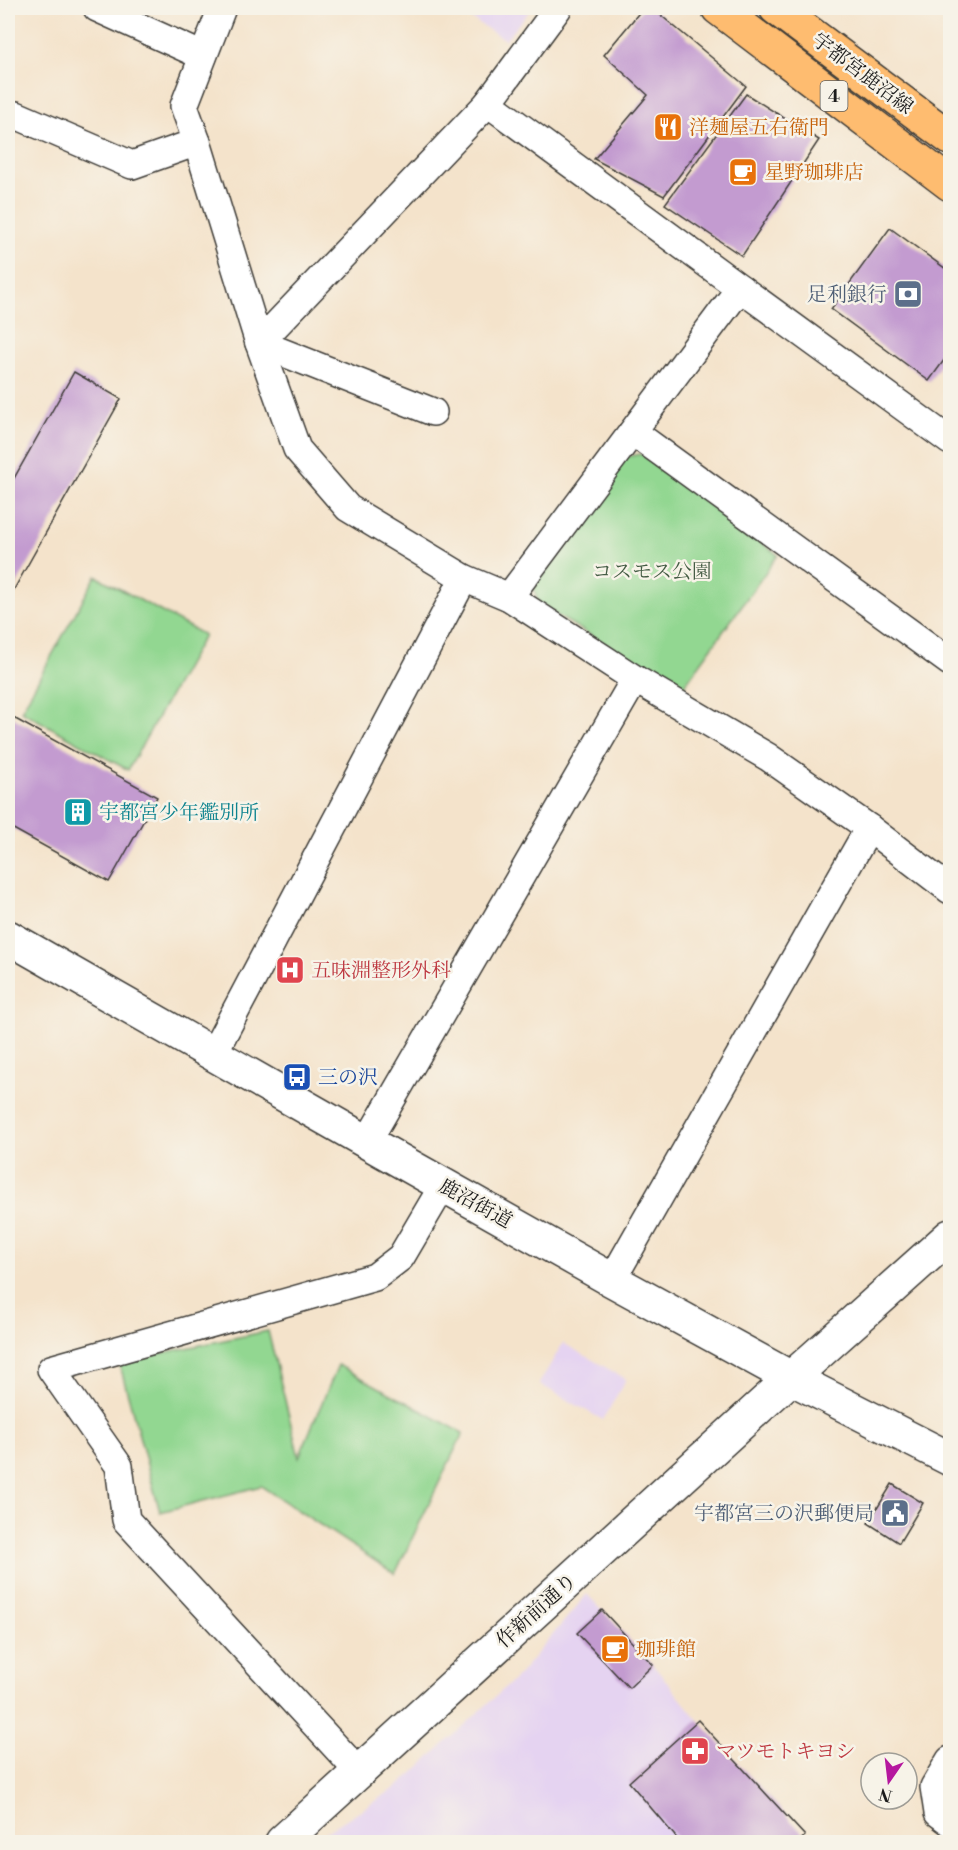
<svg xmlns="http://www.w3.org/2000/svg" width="958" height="1850" font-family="'Libre Bodoni','Noto Serif JP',serif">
  <rect width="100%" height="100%" fill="#f7f3e8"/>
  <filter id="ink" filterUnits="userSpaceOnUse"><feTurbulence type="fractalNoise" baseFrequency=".0167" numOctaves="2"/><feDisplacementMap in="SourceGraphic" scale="12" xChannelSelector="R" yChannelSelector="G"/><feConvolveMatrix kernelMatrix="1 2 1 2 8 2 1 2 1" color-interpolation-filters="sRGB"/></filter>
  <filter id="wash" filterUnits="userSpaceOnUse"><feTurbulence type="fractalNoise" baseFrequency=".008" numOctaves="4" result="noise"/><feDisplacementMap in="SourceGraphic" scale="24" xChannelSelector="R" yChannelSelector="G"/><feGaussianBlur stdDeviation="1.35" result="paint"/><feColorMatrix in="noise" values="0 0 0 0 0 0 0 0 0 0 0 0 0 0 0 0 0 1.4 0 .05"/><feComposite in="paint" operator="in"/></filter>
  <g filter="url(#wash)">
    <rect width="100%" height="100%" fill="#f4e3cb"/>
    <g fill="#e5d3f1">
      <path d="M455 8H532L505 40Z"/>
      <path d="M563 1343 626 1379 603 1420 539 1384Z"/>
      <path d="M587 1594 653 1665 698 1720 805 1836 801 1842H323V1834L400 1785 519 1675Z"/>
    </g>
    <g fill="#92d791" stroke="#577a56" stroke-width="1.5">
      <path d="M641 454 778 555 682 689 539 605 533 586 624 457Z"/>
      <path d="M96 576 204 635 128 770 21 711Z"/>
      <path d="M268 1331 299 1457 338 1365 463 1433 395 1574 261 1486 160 1512 119 1362Z"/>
    </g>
    <g id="blocks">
      <g fill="#c39bd0">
        <path d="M643 8H652L746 86 664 196 594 159 648 95 604 55Z"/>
        <path d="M746 94 819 140 742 256 665 204Z"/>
        <path d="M890 228 950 272V352L929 381 831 309Z"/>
        <path d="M74 372 121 399 8 600V489Z"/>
        <path d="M10 716 157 797 109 882 8 826V721Z"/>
        <path d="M892 1484 923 1503 899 1543 868 1523Z"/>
        <path d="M602 1610 653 1665 629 1688 577 1633Z"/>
        <path d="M698 1720 805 1836 798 1842H680L629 1782Z"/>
      </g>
    </g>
  </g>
  <g filter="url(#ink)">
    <use href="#blocks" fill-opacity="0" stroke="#3c3a36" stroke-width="1.5"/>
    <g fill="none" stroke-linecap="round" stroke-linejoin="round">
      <g stroke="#3c3a36" stroke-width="30">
        <g id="minor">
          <path d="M97 8 203 56"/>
          <path d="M222 8 184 106 197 142 259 343 297 449 348 508 464 578 509 597 635 679 768 757 869 828 950 890"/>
          <path d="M16 115 132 165 197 142"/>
          <path d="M740 288 950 441"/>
          <path d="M433 412 259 343 488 103"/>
          <path d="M633 432 950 662"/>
          <path d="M509 597 740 288 488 103 558 8"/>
          <path d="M213 1054 464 578"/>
          <path d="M367 1142 635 679"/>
          <path d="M612 1280 869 828"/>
          <path d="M950 1760 934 1787 938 1813 950 1822"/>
          <path d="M358 1771 126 1520 119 1466 51 1369 375 1277 401 1257 444 1184"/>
        </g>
      </g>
      <g stroke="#3c3a36" stroke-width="36">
        <g id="tertiary">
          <path d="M8 937 367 1142 612 1280 791 1378 950 1459"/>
          <path d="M282 1842 791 1378 950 1236"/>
        </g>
      </g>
      <g stroke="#3c3a36" stroke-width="36">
        <g id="primary">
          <path d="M718 8 950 184"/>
          <path d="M776 8 950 138"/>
        </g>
      </g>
      <use href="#minor" stroke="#fff" stroke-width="27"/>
      <use href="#tertiary" stroke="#fff" stroke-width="33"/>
      <use href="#primary" stroke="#febc70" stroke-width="33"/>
    </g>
  </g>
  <defs>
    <g id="restaurant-square" transform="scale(1.5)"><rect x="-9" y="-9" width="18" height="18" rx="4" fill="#e8710a" stroke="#f7f3e8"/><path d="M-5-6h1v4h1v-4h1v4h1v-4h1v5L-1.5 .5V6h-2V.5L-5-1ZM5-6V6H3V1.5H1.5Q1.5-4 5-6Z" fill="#fff"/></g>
    <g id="cafe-square" transform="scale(1.5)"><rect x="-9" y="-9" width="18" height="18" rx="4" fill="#e8710a" stroke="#f7f3e8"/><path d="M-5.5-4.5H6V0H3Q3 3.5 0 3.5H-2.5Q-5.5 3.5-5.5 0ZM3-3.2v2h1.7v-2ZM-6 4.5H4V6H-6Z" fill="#fff"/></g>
    <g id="bank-square" transform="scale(1.5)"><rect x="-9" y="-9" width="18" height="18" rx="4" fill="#5c6f8a" stroke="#f7f3e8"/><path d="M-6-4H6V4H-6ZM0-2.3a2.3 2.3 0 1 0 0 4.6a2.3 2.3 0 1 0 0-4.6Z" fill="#fff"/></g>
    <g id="building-square" transform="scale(1.5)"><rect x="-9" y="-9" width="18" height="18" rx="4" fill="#0f9aa8" stroke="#f7f3e8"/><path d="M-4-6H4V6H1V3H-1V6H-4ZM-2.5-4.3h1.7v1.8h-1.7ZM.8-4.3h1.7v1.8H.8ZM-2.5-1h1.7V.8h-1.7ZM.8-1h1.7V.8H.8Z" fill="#fff"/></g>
    <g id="hospital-square" transform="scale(1.5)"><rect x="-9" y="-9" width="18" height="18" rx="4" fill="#e0444e" stroke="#f7f3e8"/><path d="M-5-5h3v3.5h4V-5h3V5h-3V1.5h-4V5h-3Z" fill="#fff"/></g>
    <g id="bus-square" transform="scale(1.5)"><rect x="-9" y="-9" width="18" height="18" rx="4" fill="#1a4fb4" stroke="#f7f3e8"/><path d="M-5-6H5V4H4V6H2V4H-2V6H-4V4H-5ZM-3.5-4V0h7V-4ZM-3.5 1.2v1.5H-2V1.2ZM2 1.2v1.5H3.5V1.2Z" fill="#fff"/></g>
    <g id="civic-square" transform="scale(1.5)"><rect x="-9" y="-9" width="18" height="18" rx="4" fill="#5c6f8a" stroke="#f7f3e8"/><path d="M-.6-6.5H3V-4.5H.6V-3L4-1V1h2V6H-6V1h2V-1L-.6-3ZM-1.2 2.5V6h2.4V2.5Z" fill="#fff"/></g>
    <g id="pharmacy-square" transform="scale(1.5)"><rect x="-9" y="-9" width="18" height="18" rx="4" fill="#e0444e" stroke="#f7f3e8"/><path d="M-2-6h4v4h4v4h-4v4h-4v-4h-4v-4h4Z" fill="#fff"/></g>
  </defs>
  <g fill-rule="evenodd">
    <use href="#restaurant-square" x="668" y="127"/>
    <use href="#cafe-square" x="743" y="172"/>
    <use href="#bank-square" x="908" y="294"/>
    <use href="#building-square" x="78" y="812"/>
    <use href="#hospital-square" x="290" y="970"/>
    <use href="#bus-square" x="297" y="1077"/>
    <use href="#civic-square" x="895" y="1513"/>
    <use href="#cafe-square" x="615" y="1649"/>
    <use href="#pharmacy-square" x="695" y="1751"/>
  </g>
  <g text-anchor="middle" stroke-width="5" stroke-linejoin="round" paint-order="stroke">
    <rect fill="#f7f3e8" stroke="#5e5c59" stroke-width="1.5" x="820.5" y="81" width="27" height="30" rx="4.5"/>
    <g font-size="18" font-weight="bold" fill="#1c1c1c">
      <text x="834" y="102">4</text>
    </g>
    <g font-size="20" fill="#1c1c1c" stroke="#f7f3e8">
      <text transform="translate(863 73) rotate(37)" y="7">宇都宮鹿沼線</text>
      <text transform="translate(476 1203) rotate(29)" y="7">鹿沼街道</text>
      <text transform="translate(536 1610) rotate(-42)" y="7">作新前通り</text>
    </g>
    <g font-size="20" fill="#c56008" stroke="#f7f3e8" text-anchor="start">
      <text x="689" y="134">洋麺屋五右衛門</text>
      <text x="764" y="179">星野珈琲店</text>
      <text x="636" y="1656">珈琲館</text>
    </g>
    <g font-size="20" fill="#4e5e75" stroke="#f7f3e8" text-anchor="end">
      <text x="887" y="301">足利銀行</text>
      <text x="874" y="1520">宇都宮三の沢郵便局</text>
    </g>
    <g font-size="20" fill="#455d45" stroke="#f7f3e8">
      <text x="652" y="578">コスモス公園</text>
    </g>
    <g font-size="20" fill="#0d838f" stroke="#f7f3e8" text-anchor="start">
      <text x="99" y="819">宇都宮少年鑑別所</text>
    </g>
    <g font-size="20" fill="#be3a42" stroke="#f7f3e8" text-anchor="start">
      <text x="311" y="977">五味淵整形外科</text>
      <text x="716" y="1758">マツモトキヨシ</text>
    </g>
    <g font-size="20" fill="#164399" stroke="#f7f3e8" text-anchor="start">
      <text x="318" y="1084">三の沢</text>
    </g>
  </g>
  <rect width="958" height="1850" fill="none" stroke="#f7f3e8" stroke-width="30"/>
  <g transform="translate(889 1781) rotate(194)"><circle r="28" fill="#f7f3e8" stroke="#9f9d96" stroke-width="1.5"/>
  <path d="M0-4.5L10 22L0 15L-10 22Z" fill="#b5179e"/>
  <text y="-9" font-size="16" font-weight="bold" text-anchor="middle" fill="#1c1c1c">N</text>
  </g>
</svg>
